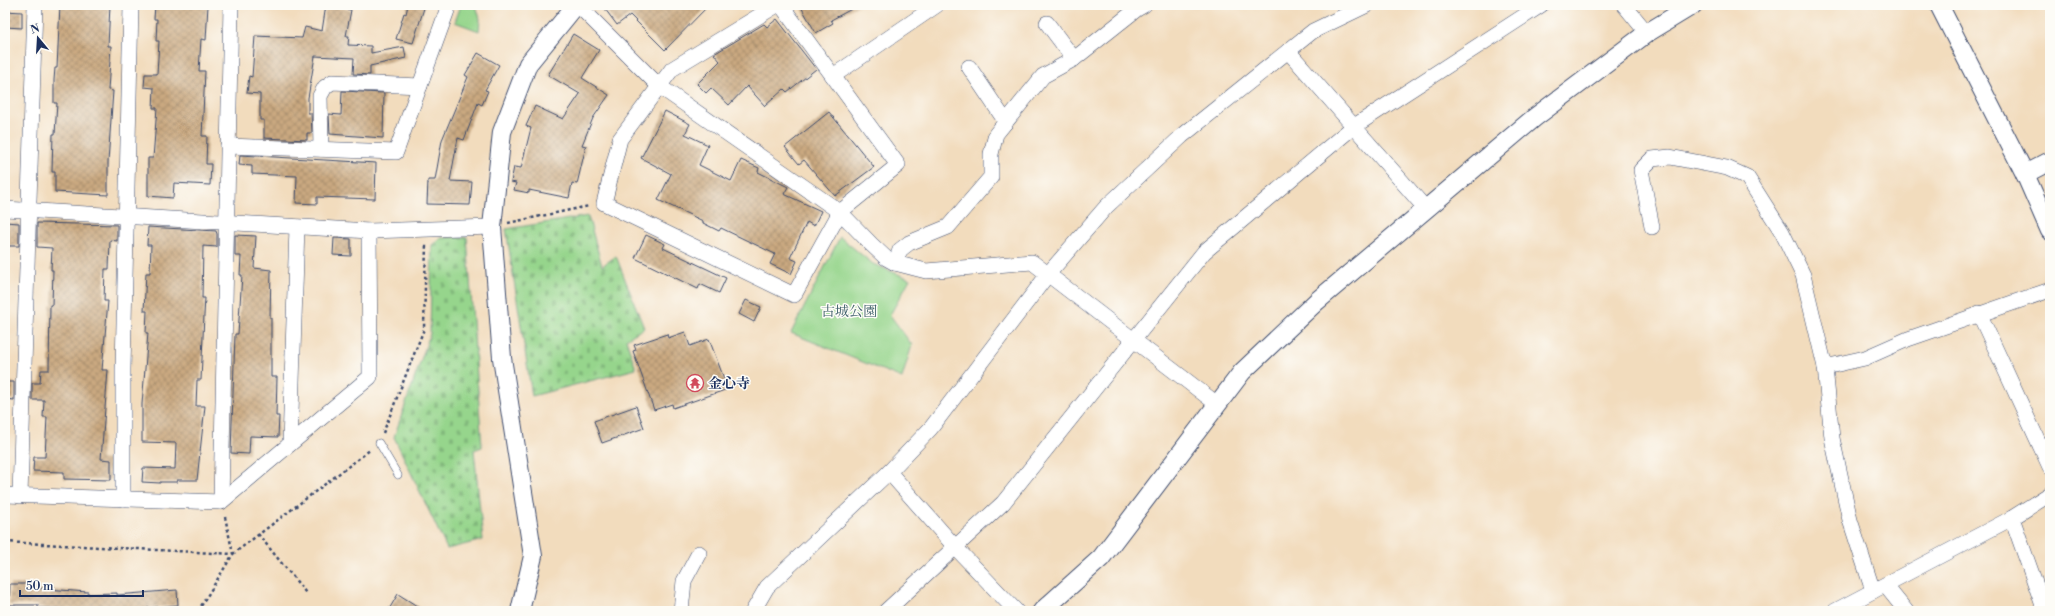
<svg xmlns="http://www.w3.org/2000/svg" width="2055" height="616" font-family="'Libre Bodoni','Noto Serif JP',serif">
  <defs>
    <pattern id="cemetery-stones" width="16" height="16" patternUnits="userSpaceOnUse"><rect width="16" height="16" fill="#96d58c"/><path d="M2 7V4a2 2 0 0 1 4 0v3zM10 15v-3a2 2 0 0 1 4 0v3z" fill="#81b77b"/></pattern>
    <pattern id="building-cross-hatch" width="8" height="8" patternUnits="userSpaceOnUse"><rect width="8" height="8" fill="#caa980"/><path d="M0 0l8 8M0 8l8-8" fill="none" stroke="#a38a6c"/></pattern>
  </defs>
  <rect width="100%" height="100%" fill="#fdfcf7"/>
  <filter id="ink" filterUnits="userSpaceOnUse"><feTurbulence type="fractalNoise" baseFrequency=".025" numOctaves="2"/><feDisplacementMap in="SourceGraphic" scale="8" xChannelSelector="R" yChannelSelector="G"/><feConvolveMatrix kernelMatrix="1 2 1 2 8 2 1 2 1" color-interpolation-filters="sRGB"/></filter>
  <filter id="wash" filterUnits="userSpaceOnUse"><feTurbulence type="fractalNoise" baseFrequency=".012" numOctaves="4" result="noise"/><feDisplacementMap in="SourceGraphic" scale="16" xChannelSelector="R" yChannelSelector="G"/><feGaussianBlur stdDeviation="0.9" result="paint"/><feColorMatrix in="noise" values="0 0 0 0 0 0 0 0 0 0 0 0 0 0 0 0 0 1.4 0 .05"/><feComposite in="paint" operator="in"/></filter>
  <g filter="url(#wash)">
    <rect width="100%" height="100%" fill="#f2dcbd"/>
    <g fill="url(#cemetery-stones)" stroke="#588275">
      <path d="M588 216 602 266 616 256 644 328 626 339 636 369 532 396 506 229Z"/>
      <path d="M467 237 482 447 474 450 483 540 447 549 394 437 430 334 432 245 441 238Z"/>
    </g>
    <g fill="#96d58c" stroke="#588275">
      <path d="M461 5H476L480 19 479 31 455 22Z"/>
      <path d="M840 237 873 264 910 279 890 315 912 345 902 378 791 333Z"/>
    </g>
    <g id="blocks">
      <g fill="url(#building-cross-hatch)">
        <path d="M60 5H110L108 46H111L108 90 113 91 108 162V195L55 192V172H52L53 134H55L57 103H54V80L55 68H57Z"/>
        <path d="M155 5H208L206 40 201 39 199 71H205L202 136H207L206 164H211L210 185 174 183 173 198 148 196V158H153L157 108H153L154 88 144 87 145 74H157L159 41H156L157 19H154Z"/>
        <path d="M326 5 351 10 346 36H349L348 45 371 46V53L404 47 406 58 370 66V75L353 74 354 58 315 56 308 98V113H311L312 133H307V140L264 138V120H260V94L247 93 249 76 252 77 255 36 302 38 305 27 322 31Z"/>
        <path d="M408 5H425L413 43 396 39 404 13 406 14Z"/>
        <path d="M602 5H709L665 50 630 15 617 25Z"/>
        <path d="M800 5H859L831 20 833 23 816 33Z"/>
        <path d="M5 11 22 12V28L5 27Z"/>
        <path d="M777 19 816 69 787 92 784 89 765 106 747 86 729 105 711 88 706 93 697 84 720 61 714 54 764 24 767 27Z"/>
        <path d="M573 34 599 50 582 78 609 95 593 118 582 145 586 146 577 184 572 183 569 198 529 190V193L514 190 516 183 511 182 514 167 521 168 531 128 526 126 535 106 563 119 580 94 548 75Z"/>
        <path d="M478 53 499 65 485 90 488 91 482 105 478 103 464 140 458 138 450 181 472 182 470 205 427 204 428 180H435L442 140 468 77 465 75Z"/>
        <path d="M342 91 384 93 383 138 330 134 329 114 341 115Z"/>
        <path d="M665 111 690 124 685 134 708 145 699 165 731 181 741 160 759 168 758 172 788 187 784 194 821 211 814 226 807 222 790 258 797 261 791 274 770 264 775 254 721 228 719 231 703 223V221L658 200 671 174 641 158Z"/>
        <path d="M829 112 874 167 835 196 804 160 799 164 785 147Z"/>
        <path d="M240 155 376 163 375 199 317 197V204L296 203 297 176 252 174V166L239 165Z"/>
        <path d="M5 222 19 223V246H5Z"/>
        <path d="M37 223 117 225V241L110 240 109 269H105L104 301H108L102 370H108L101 459 111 460V480L64 479V472L33 471 34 457H45L47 417H43L44 400H32V383H40L41 370H49L50 305H52L53 270H51L52 248 37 247Z"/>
        <path d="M148 227 216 231 217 234V247L203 246 202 298H205L204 315 201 380H197L196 406H205L197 480H177V482H160V483L142 482 143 468 175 469 176 443 142 442V404L148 333H146L147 311H144L146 273H150L151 245H147Z"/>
        <path d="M235 235 256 236 254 268 271 270 270 318H271V377H277L276 416H279L278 437 250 436 249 454 231 453 235 334H238L242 275H240L241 256H235Z"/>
        <path d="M646 235 665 244 663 248 726 278 719 293 700 284 698 289 635 258Z"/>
        <path d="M334 238 351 239V256L333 255Z"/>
        <path d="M746 300 761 307 754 322 739 314Z"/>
        <path d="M685 332 690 346 709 339 728 389 673 408 672 404 654 410 633 351 636 350 634 345 667 334 668 338Z"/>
        <path d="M5 382H14V400L5 399Z"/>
        <path d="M636 406 644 428 602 443 594 421Z"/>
        <path d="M10 584H32V588L88 592V594L117 593V595L177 590 178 605 147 608V611H96V609L38 608V605H9Z"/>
        <path d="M398 594 425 611H388Z"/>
      </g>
    </g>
  </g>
  <g filter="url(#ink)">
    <use href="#blocks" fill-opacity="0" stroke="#3b496c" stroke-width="1"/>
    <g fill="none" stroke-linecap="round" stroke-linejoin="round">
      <g stroke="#3b496c" stroke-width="8">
        <path id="service" d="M379 443 398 475"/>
      </g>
      <g stroke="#3b496c" stroke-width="16">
        <g id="minor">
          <path d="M578 5 659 86 840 212 871 244 886 258 895 263 926 271 1032 262 1217 404"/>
          <path d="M777 5 672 69 620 139 604 203 794 295 840 212 898 165 781 5"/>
          <path d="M1624 5 1647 33"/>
          <path d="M1047 23 1074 59"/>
          <path d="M1288 51 1426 209"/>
          <path d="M969 67 1006 122"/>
          <path d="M833 76 937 5"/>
          <path d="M228 146 396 152 449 5"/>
          <path d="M321 149 320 96 325 87 332 82 420 86"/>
          <path d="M5 209 369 231 492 227"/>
          <path d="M1652 227 1641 170 1652 159 1670 157 1727 168 1747 177 1782 232 1803 275 1825 367 1832 438 1850 520 1873 591"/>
          <path d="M895 263 900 250 909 243 948 227 991 177V154L996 134 1043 76 1074 59 1137 9 1144 5"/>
          <path d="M1979 313 2050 467"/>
          <path d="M1825 367 1865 358 1908 339 2050 290"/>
          <path d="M290 444 297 227"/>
          <path d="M889 472 956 548 1016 611"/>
          <path d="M5 495 221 502 370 377 369 231"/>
          <path d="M20 496 35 5"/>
          <path d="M123 499V369L131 5"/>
          <path d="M221 502 231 5"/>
          <path d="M2012 518 2045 611"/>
          <path d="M1885 585 1906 611"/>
          <path d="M681 611 684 581 699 553"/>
          <path d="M753 611 767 587 889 472 931 428 1049 273 1106 207 1182 136 1313 31 1367 5"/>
          <path d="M886 611 1003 503 1204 252 1353 127 1541 5"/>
          <path d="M1835 611 2012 518 2050 494"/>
        </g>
      </g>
      <g stroke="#3b496c" stroke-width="20">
        <g id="tertiary">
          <path d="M1939 5 2025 174 2050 231"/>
          <path d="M2025 174 2050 161"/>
          <path d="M520 611 533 556 502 358 492 227 502 132 528 64 576 5"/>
          <path d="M1042 611 1101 558 1242 372 1317 301 1534 118 1647 33 1693 5"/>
        </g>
      </g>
      <g stroke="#3b496c" stroke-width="2.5" stroke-dasharray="3 3" stroke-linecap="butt">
        <path d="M508 223 589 206"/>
        <path d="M383 433 424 329 426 243"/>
        <path d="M258 534 306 593"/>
        <path d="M5 542 233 554 370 450"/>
        <path d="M198 611 233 554 225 517"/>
      </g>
      <use href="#service" stroke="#fff" stroke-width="7"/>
      <use href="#minor" stroke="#fff" stroke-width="15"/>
      <use href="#tertiary" stroke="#fff" stroke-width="18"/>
    </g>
  </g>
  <defs>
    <g id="temple-ring" transform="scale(0.9)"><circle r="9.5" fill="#fdfcf7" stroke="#d1495b" stroke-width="1.5"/><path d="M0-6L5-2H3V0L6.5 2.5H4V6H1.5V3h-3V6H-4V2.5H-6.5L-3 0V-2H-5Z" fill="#d1495b"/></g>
  </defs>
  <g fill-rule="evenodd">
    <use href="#temple-ring" x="695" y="383"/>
  </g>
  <g text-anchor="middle" stroke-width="3" stroke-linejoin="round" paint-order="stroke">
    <g font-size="14" fill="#40616c" stroke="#fdfcf7">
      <text x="849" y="316">古城公園</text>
    </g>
    <g font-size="14" font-weight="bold" fill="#1b2f5e" stroke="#fdfcf7" text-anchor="start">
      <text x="708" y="388">金心寺</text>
    </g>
  </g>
  <rect width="2055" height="616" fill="none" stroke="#fdfcf7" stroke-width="20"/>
  <g transform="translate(38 38) rotate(342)" stroke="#fdfcf7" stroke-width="3" paint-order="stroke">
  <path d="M0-3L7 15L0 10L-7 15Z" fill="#1b2f5e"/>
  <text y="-6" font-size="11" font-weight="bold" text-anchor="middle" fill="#1b2f5e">N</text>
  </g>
  <path d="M20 590v6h123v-6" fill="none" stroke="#1b2f5e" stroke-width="2"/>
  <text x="26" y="590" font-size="12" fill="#1b2f5e" stroke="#fdfcf7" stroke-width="3" paint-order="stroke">50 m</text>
</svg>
